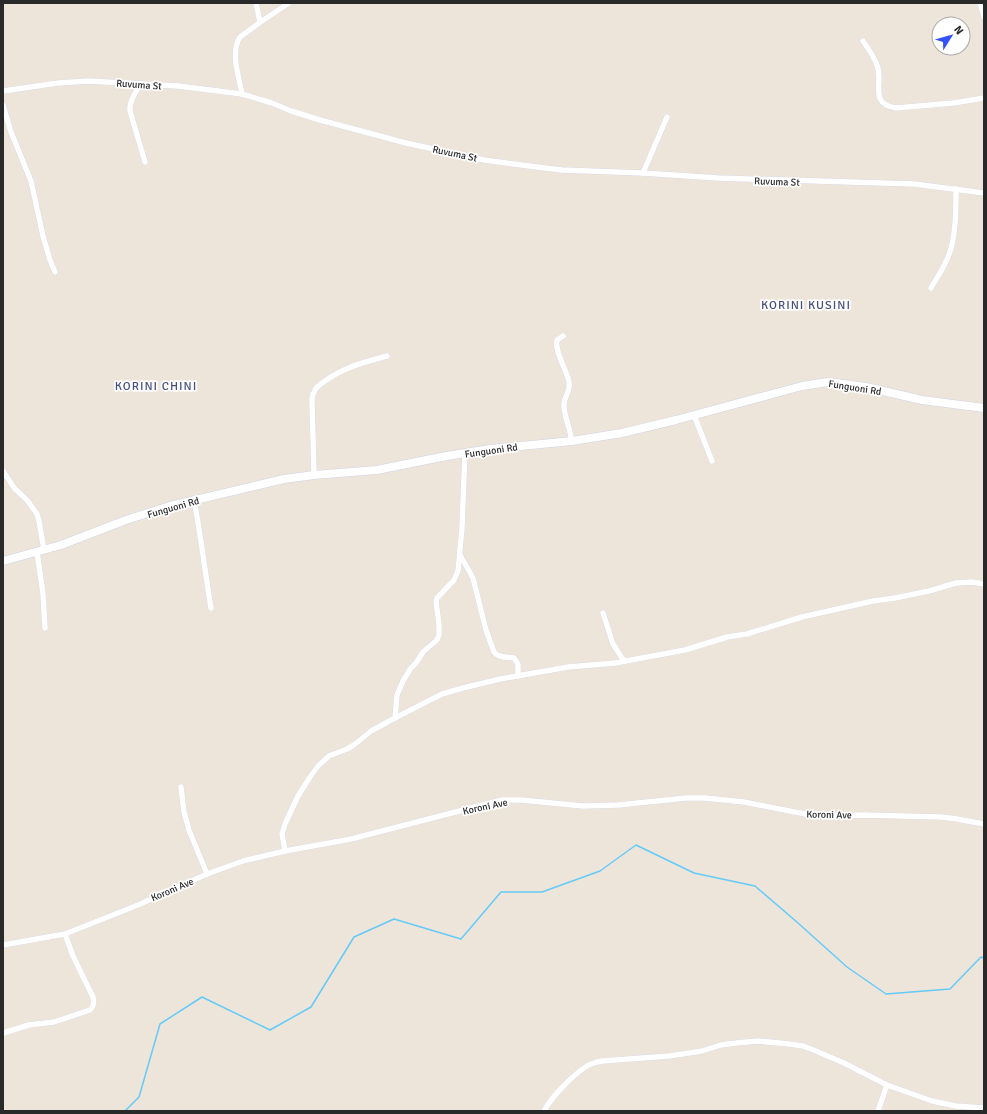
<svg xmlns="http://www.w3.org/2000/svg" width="987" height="1114" font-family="Signika,sans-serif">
  <rect width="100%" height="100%" fill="#ede5da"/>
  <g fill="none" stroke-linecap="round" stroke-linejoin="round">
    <path stroke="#64caf8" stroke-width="1.5" d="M125 1111 139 1097 160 1024 202 997 270 1030 311 1007 354 937 394 919 461 939 501 892H542L600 871 636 845 694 873 755 886 798 923 847 967 886 994 950 989 981 957 984 958"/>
    <g stroke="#cfd2e4" stroke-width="6">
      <g id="street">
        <path d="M256 3 260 22"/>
        <path d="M980 3 984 17"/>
        <path d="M863 41C868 48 874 57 877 65 884 83 868 104 896 108L953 103 984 98"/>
        <path d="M141 84C136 92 129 101 130 111L145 162"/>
        <path d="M3 91 58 83 88 81 178 86 242 94 272 103 291 111 320 120 406 143 484 160 537 167 562 170 643 173 718 178 914 184 984 193"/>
        <path d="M242 94C239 77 230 52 240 37L262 21 289 3"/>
        <path d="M3 105 11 132 31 181 43 236 50 260 55 272"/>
        <path d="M643 173 667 117"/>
        <path d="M931 288C937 277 944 268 948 257 956 239 956 209 956 189"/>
        <path d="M563 336 557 340C554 351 567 370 569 382 571 392 563 397 564 407 565 418 570 429 572 441"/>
        <path d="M694 415 712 461"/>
        <path d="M3 471 15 489 27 500 37 514 39 521 44 550"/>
        <path d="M314 475 312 401C312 398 312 395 314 392 316 387 321 384 325 381 344 367 365 362 387 356"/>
        <path d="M194 500C201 536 205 572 211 608"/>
        <path d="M37 552 43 594 45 628"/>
        <path d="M460 555 473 578 486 630 494 652C498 658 507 657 514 658L518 664V676"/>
        <path d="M603 613 613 644 624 661"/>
        <path d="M395 718 397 695 403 681 411 668 416 663 423 652 437 640 439 635V625L436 601 437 598 454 580 458 571 462 528 465 453"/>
        <path d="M181 787 184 812 189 830 207 874"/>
        <path d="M285 851 282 834 285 824 298 796 310 777 318 766 329 756 347 749 354 745 371 731 395 718 442 694 463 688 500 679 568 667 615 663 685 650 727 637 747 634 802 617 873 601 895 598 929 591 956 583 972 582 984 584"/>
        <path d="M3 945 65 934 138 905 207 874 243 861 285 851 351 839 502 800H521L583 806 618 805 686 798H705L744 802 815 816 863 815 941 817 957 819 984 824"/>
        <path d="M3 1033 29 1025 54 1022 90 1010C94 1006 94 1003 93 997L73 956 65 934"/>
        <path d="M544 1111C552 1096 573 1075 587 1066 592 1063 597 1062 602 1061L669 1056 702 1051 721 1045 736 1043 758 1041 789 1044 803 1046 816 1051 844 1063 887 1085 932 1101 956 1106 984 1108"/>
        <path d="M878 1111 887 1085"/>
      </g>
    </g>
    <g stroke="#cfd2e4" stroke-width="9">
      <path id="secondary" d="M3 561 61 545 126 520 170 506 284 479 314 475 377 470 441 457 490 449 572 441 622 433 676 420 802 386 828 382 866 387 922 400 984 408"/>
    </g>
    <use href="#street" stroke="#fff" stroke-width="5.5"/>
    <use href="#secondary" stroke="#fff" stroke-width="8"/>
  </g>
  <g text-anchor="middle" stroke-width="3.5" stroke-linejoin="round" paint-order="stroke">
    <g font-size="10" fill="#292929" stroke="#fff">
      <text transform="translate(139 84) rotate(4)" y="4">Ruvuma St</text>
      <text transform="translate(455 153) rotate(12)" y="4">Ruvuma St</text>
      <text transform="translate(777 181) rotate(2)" y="4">Ruvuma St</text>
      <text transform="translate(855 387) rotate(9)" y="4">Funguoni Rd</text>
      <text transform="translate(491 450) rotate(-8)" y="4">Funguoni Rd</text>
      <text transform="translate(173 507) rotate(-16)" y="4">Funguoni Rd</text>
      <text transform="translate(485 806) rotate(-12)" y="4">Koroni Ave</text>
      <text transform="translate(829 814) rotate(1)" y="4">Koroni Ave</text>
      <text transform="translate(172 889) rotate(-23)" y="4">Koroni Ave</text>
    </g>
    <g font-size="12" letter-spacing="1" fill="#464e7d" stroke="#fff">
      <text x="806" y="309">KORINI KUSINI</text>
      <text x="156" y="390">KORINI CHINI</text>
    </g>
  </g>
  <rect width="987" height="1114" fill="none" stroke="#292929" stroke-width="8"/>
  <g transform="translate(951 36) rotate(53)"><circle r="19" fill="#ffffff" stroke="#a9a9a9"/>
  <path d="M0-3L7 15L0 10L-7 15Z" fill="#3551ff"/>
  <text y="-6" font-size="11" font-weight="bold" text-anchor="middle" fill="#292929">N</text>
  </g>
</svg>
